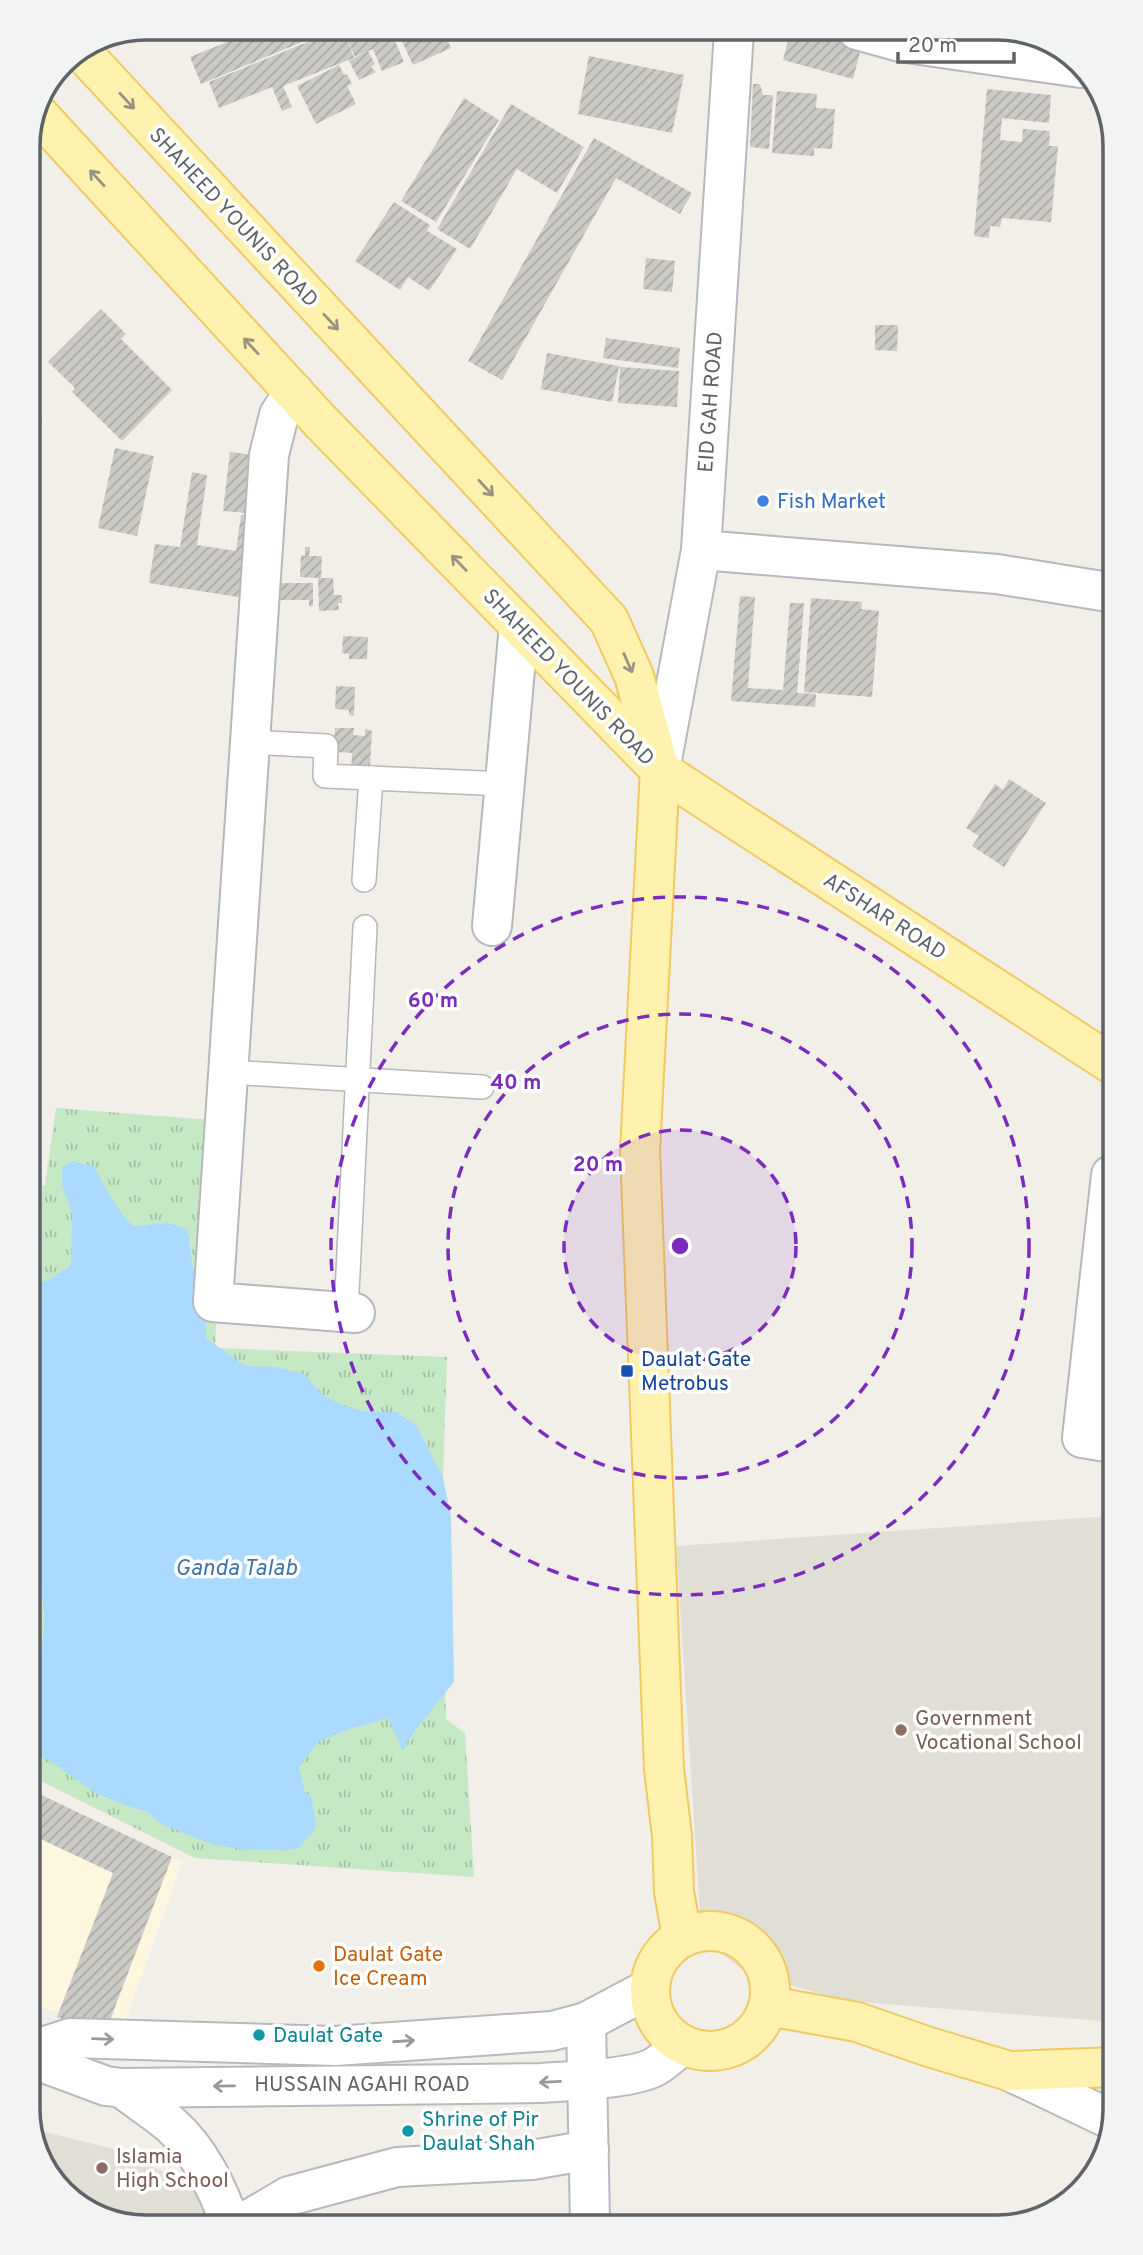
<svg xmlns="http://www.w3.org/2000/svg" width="1143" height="2255" font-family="Overpass,sans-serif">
  <defs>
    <pattern id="grass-tufts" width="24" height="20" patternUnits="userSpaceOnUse" patternTransform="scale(1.75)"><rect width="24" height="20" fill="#c5e8c5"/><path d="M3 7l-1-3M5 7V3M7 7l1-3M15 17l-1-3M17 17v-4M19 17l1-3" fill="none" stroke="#a3c0a4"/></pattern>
    <pattern id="building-hatch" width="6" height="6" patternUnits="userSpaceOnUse" patternTransform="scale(1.75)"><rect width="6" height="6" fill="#cccac5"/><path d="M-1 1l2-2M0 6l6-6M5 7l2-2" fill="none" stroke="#a9a8a4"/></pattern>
  </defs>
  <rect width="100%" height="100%" fill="#f1efe8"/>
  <path fill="#fef7e0" d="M35 1796 132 1845 183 1861 122 2031 36 2006Z"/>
  <g fill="#e1ded6">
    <path d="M1112 1516 1115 2022 847 2001 746 1973 720 1952 700 1913 676 1546Z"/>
    <path d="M37 2130 110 2148 188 2183 229 2226 139 2227 80 2207 37 2153Z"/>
  </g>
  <path fill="url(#grass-tufts)" d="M56 1108 225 1121 215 1348 447 1357 441 1539 446 1719 465 1733 474 1877 195 1858 35 1778 33 1187 45 1185Z"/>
  <path fill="#aadaff" d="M72 1161 94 1166C105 1187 115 1208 133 1226L169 1223 188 1230 192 1264 206 1324V1338L245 1366 276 1367 304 1374 324 1396 344 1406 367 1412H396L416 1425 443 1478 451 1516 454 1682 411 1736 403 1751 388 1718 349 1729 318 1742 299 1767 305 1792 312 1798 316 1828 298 1849 247 1850 214 1845 161 1824 148 1812 124 1805 94 1792 50 1761 35 1754V1682L39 1674 45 1619 38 1564 34 1558 33 1284 49 1280 71 1265 72 1213 62 1185V1168Z"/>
  <g fill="url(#building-hatch)">
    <path d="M788 30H797L861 48 853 79 783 60 788 41Z"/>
    <path d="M392 34 404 62 382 71 373 49 355 57 348 41 354 58 283 86 292 107 282 111 272 87 219 108 209 82 325 35Z"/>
    <path d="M402 34H444L451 48 413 65 399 35Z"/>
    <path d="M319 35 201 84 190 57 242 36Z"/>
    <path d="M368 51 375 64 371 67 376 72 359 80 349 61Z"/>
    <path d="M589 56 684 75 672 133 578 114Z"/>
    <path d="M339 65 344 75 347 74 352 84 347 86 356 104 316 124 297 86Z"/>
    <path d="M753 84H760L763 95H773L769 149 750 147Z"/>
    <path d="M987 89 1051 95 1049 123 1002 118 1000 140 1022 142 1023 129 1050 131 1049 146H1058L1051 222 1002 218 1000 227 990 226 989 238 974 236Z"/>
    <path d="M777 91 817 94 816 108 835 109 832 149 814 148V156L772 153Z"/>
    <path d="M464 98 499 120 436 222 401 201Z"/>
    <path d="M511 104 584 147 557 193 517 169 470 249 437 229Z"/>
    <path d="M594 138 692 193 680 214 616 178 502 380 468 361Z"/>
    <path d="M394 202 430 225 427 231 457 249 429 291 408 277 400 290 355 261Z"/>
    <path d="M646 258 675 261 672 292 643 289Z"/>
    <path d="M101 309 126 334 121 339 172 390 122 441 72 392 75 388 48 362Z"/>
    <path d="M875 325H898L897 351 875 350Z"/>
    <path d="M606 338 680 348 678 368 603 358Z"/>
    <path d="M547 353 619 366 612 402 541 389Z"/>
    <path d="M620 367 679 371 677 407 618 403Z"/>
    <path d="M39 375 41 387 37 388 42 423 37 424 35 411 29 412V376Z"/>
    <path d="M115 448 154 456 137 536 98 528Z"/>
    <path d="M230 452 254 455 247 513 223 511Z"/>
    <path d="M192 472 207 475 197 545 236 551 241 515 256 517 244 598 149 583 155 544 180 547Z"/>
    <path d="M305 547H310L309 556H322L321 578H333L334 595H342V603H338L339 610 319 611 318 578 300 577 301 555 305 556Z"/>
    <path d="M279 583H313V606H309V600H279Z"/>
    <path d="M740 596 755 597 748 688 783 690 790 603H804L797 693 816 694 815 707 731 701Z"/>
    <path d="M811 598 862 602 861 609 879 611 872 697 804 692Z"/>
    <path d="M343 636 368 637 367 659H349V654L342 653Z"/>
    <path d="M336 686 355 687 354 716 349 715V710L335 709Z"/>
    <path d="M335 728H354L353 735 365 736V729L372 731 370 766 356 765 355 775H351L352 753 333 752Z"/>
    <path d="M1009 779 1046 803 1004 867 972 846 979 836 966 828 995 784 1003 790Z"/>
    <path d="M35 1792 172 1857 106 2031 57 2017 113 1873 36 1837Z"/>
  </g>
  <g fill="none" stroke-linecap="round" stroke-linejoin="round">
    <g stroke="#b5b8bc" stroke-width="26">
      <g id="service">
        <path d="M250 742 326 746 325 776 505 784"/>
        <path d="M364 880 371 778"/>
        <path d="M228 1072 482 1087"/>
        <path d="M346 1313 365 927"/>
      </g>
    </g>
    <g stroke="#b5b8bc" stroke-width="42">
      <g id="minor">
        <path d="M857 30 900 42 1081 68"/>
        <path d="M294 392 279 415 269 455 213 1302 355 1313"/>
        <path d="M701 550 997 574 1108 592"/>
        <path d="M492 926 519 625"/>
        <path d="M1111 1175 1082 1438 1112 1443"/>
        <path d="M122 2088C137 2100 155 2111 170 2124 200 2150 218 2189 231 2226"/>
        <path d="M238 2226 289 2196 397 2167 532 2160 589 2150"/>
      </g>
    </g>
    <g stroke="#b6babf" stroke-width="42">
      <g id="secondary">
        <path d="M660 770 701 550 734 31"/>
        <path d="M586 2022 590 2222"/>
        <path d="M36 2049 70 2038 335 2046 552 2031 586 2022 650 1988"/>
        <path d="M36 2060 106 2086 122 2088 542 2083C568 2081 636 2079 656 2066 666 2060 674 2052 682 2045"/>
        <path d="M1009 2071 1112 2120"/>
      </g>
    </g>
    <g stroke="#f2c960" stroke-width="42">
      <g id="primary">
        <path d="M81 51 609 620 634 676 660 770 640 1150 664 1769 672 1836 674 1892 682 1937"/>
        <path d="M39 115 321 422 660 770 1110 1063"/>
        <circle cx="710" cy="1991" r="60"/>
        <path d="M769 2006 857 2022 926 2046 1009 2071 1115 2067"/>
      </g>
    </g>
    <use href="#service" stroke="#fff" stroke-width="23"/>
    <use href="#minor" stroke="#fff" stroke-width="38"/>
    <use href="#secondary" stroke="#fff" stroke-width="38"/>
    <use href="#primary" stroke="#fff2af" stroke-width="38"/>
  </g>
  <defs><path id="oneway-shaft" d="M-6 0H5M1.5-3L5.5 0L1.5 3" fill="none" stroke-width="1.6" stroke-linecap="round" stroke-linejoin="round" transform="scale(1.75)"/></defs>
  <g stroke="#979581">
    <use href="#oneway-shaft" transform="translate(127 101) rotate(47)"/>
    <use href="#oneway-shaft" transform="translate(97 178) rotate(-133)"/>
    <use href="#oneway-shaft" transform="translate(331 322) rotate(47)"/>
    <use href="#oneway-shaft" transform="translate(251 346) rotate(-133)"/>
    <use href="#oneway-shaft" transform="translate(486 488) rotate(47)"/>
    <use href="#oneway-shaft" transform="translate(459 563) rotate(-134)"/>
    <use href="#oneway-shaft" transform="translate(628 663) rotate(66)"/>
  </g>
  <g stroke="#979a9d">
    <use href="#oneway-shaft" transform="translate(103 2039) rotate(2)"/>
    <use href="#oneway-shaft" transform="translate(404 2041) rotate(-4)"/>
    <use href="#oneway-shaft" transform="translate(550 2082) rotate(177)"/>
    <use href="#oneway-shaft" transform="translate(224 2086) rotate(179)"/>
  </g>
  <circle cx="680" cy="1246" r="116" fill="#7b2cbf" fill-opacity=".12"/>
  <g fill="none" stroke="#7b2cbf" stroke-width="3.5" stroke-dasharray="12 9">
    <circle cx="680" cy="1246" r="116"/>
    <circle cx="680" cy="1246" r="232"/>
    <circle cx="680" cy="1246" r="349"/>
  </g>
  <circle fill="#3f7fe0" stroke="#fff" stroke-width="2.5" cx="763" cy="501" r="7"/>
  <rect fill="#1a4fb4" stroke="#fff" stroke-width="2.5" x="620" y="1364" width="14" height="14" rx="3.5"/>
  <g fill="#8d6e63" stroke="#fff" stroke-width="2.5">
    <circle cx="901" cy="1730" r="7"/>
    <circle cx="102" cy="2168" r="7"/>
  </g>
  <circle fill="#e8710a" stroke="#fff" stroke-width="2.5" cx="319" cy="1966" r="7"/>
  <g fill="#0f9aa8" stroke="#fff" stroke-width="2.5">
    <circle cx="259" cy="2035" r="7"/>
    <circle cx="408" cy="2131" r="7"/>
  </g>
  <g text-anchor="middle" stroke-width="7" stroke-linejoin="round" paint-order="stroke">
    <g font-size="21" fill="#5f6368" stroke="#fff">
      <text transform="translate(234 217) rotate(47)" y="7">SHAHEED YOUNIS ROAD</text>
      <text transform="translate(710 402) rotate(-86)" y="7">EID GAH ROAD</text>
      <text transform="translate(569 677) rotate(46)" y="7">SHAHEED YOUNIS ROAD</text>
      <text transform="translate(885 916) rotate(33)" y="7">AFSHAR ROAD</text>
      <text x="362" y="2091">HUSSAIN AGAHI ROAD</text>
    </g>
    <g font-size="21" fill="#366cbe" stroke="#fff" text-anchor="start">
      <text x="777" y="508">Fish Market</text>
    </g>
    <g font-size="21" fill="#164399" stroke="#fff" text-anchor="start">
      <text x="641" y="1366">Daulat Gate<tspan x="641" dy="24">Metrobus</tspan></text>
    </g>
    <g font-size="21" fill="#785e54" stroke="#fff" text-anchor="start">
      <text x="915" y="1725">Government<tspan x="915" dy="24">Vocational School</tspan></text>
      <text x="116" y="2163">Islamia<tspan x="116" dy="24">High School</tspan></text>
    </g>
    <g font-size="21" fill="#c56008" stroke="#fff" text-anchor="start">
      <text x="333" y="1961">Daulat Gate<tspan x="333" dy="24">Ice Cream</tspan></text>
    </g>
    <g font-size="21" fill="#0d838f" stroke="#fff" text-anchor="start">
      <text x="273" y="2042">Daulat Gate</text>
      <text x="422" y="2126">Shrine of Pir<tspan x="422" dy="24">Daulat Shah</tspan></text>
    </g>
    <g font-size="23" font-style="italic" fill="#4174aa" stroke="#fff">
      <text x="236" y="1575">Ganda Talab</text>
    </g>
  </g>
  <path d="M0 0H1143V2255H0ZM146 40H997A106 106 0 0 1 1103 146V2109A106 106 0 0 1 997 2215H146A106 106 0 0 1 40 2109V146A106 106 0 0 1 146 40Z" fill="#f2f3f3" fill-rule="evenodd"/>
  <path fill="none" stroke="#5f6368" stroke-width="3.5" d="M146 40H997A106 106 0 0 1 1103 146V2109A106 106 0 0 1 997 2215H146A106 106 0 0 1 40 2109V146A106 106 0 0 1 146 40Z"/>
  <circle cx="680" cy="1246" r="10" fill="#7b2cbf" stroke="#fff" stroke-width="3.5"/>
  <g font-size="21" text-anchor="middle" font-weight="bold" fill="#7b2cbf" stroke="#fff" stroke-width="7" stroke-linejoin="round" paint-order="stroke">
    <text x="433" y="1007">60 m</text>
    <text x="516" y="1089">40 m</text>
    <text x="598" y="1171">20 m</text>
  </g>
  <path d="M898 52v10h116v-10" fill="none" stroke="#5f6368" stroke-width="3.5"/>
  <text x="908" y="52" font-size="21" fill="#5f6368" stroke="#ffffff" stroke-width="5" paint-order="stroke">20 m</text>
</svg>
